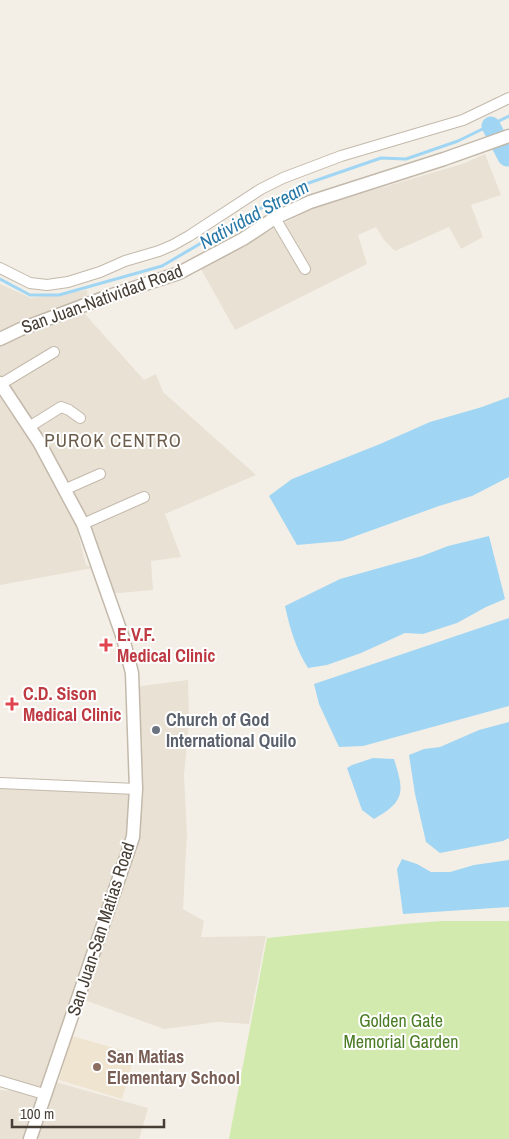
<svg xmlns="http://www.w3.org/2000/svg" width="509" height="1139" font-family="'Archivo Narrow',sans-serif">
  <rect width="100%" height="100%" fill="#f4efe6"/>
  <g fill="#e8e1d4">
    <path d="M485 154 501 195 471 205 483 237 461 249 449 227 395 251 384 240 376 227 358 235 367 264 235 330 201 269 312 208 462 164Z"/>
    <path d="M0 284 31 298 87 290 88 301 0 335Z"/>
    <path d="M84 313 144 380 156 374 163 392 256 475 165 514 181 557 151 561 153 590 108 594 85 528 0 379V345L42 327Z"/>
    <path d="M0 393 34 446 73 513 86 565 93 568 0 585Z"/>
    <path d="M188 680 189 723 184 775 187 834 183 909 204 921 201 937 266 936 249 1024 217 1022 164 1029 79 998 134 834V687Z"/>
    <path d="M0 785 132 793 128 837 44 1090 0 1079Z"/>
    <path d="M52 1081 148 1108 139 1139H36Z"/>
    <path d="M0 1090 40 1093 25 1139H0Z"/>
  </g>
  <path fill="#eee4d0" d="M72 1036 135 1054 122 1099 59 1080Z"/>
  <path fill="#d2eaad" d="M442 921H509V1139H229L267 938 403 924Z"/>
  <g fill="#a0d6f4">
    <path d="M509 397V477L472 496 439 506 342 541 297 545 269 496 292 479 380 444 430 422 482 407Z"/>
    <path d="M489 536 505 599 486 607 457 623 423 634 405 633 361 653 327 665 308 668C296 649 290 629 285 606L340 579 422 556 448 546Z"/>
    <path d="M509 618V706L363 746 339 747 319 704 314 684Z"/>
    <path d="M509 722V838L503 841 440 853 426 842 415 794 409 755 424 749 440 747 479 730Z"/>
    <path d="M373 758 394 759C404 791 406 801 374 819L362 810 347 768 352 765Z"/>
    <path d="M402 859 417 864 431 872H450L474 865 509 860V907L403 914 397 869Z"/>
  </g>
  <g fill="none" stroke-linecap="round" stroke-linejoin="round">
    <path stroke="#a0d6f4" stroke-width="3" d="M0 279 30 295H59L162 266 297 187 381 158 406 159 458 141 509 116"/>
    <path stroke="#a0d6f4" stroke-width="19" d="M491 126 507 157 509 156"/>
    <g stroke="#c3b9ab" stroke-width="12">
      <g id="minor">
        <path d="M275 218 305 269"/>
        <path d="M0 268 30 283 47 285 68 282 100 272 125 261 159 251 173 245 189 236 261 189 283 178 341 156 463 120 509 98"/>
        <path d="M1 384 54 352"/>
        <path d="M29 427 61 407 69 410 80 418"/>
        <path d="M66 489 100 474"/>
        <path d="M83 524 144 497"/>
        <path d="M0 783 136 789"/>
        <path d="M0 1081 44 1094"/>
      </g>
    </g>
    <g stroke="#c3b9ab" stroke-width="15">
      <g id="tertiary">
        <path d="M0 339 21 329 106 297 179 273 243 239 275 218 310 202 444 159 509 136"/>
        <path d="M0 383 39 442 83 524 123 638 132 673 136 789 133 837 30 1139"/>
      </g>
    </g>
    <use href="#minor" stroke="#fff" stroke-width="10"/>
    <use href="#tertiary" stroke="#fff" stroke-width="12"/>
  </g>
  <g fill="#e0444e" stroke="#fff" stroke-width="2">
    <path d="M103.5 637.5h5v5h5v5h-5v5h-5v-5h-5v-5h5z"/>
    <path d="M9.5 696.5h5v5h5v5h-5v5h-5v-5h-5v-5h5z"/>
  </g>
  <circle fill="#6b7280" stroke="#fff" stroke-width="2" cx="156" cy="730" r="5"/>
  <circle fill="#8d6e63" stroke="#fff" stroke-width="2" cx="97" cy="1067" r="5"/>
  <g text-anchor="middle" stroke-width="4" stroke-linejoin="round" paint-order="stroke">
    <g font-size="18" fill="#473f35" stroke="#fff">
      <text transform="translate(102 299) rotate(-20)" y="6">San Juan-Natividad Road</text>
      <text transform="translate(101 929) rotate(-72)" y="6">San Juan-San Matias Road</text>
    </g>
    <g font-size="18" font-weight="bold" fill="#be3a42" stroke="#fff" text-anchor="start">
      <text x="117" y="641">E.V.F.<tspan x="117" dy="21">Medical Clinic</tspan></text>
      <text x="23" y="700">C.D. Sison<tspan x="23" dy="21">Medical Clinic</tspan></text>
    </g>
    <g font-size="18" font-weight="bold" fill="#5b616d" stroke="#fff" text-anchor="start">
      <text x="166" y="726">Church of God<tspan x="166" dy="21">International Quilo</tspan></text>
    </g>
    <g font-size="18" fill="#4b7c25" stroke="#fff">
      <text x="401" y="1027">Golden Gate<tspan x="401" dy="21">Memorial Garden</tspan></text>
    </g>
    <g font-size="18" font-weight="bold" fill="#785e54" stroke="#fff" text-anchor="start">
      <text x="107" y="1063">San Matias<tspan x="107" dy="21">Elementary School</tspan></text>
    </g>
    <g font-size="19" font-style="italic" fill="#2778a7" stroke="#fff">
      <text transform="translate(254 214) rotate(-29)" y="7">Natividad Stream</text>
    </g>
    <g font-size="19" letter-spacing="1" fill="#6b5c4c" stroke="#fff">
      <text x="113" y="447">PUROK CENTRO</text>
    </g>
  </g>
  <path d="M12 1119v8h152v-8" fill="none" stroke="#473f35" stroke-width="2.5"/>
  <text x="20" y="1119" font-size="15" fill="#473f35" stroke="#ffffff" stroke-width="4" paint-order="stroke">100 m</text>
</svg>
